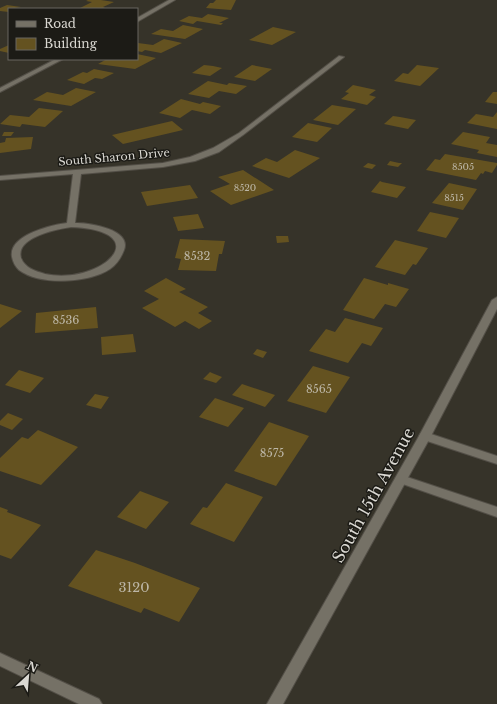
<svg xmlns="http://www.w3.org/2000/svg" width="497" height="704" font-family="'Libre Baskerville',serif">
  <rect width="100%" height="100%" fill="#363329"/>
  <g fill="#645220">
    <path d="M88 0H101L114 2 103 7 107 9H78L92 2 86 1Z"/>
    <path d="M216 0H236L231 10 206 8 210 3H213Z"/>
    <path d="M7 5 21 7 9 9V12L0 11V8Z"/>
    <path d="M208 14 229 18 219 23H223L221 25 197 21 193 24 179 21 189 16 202 18Z"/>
    <path d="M183 25 203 29 185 39 151 34 161 29 173 31Z"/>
    <path d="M273 27 296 32 272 45 249 40Z"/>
    <path d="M164 39 182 43 161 53 145 50 142 52 137 51V43H138L153 45Z"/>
    <path d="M9 45V53L0 51V49Z"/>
    <path d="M137 54 156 58 135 69 98 64 107 59 126 60 137 59Z"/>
    <path d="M204 65 213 66 222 68 210 76 192 73Z"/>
    <path d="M252 65 272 69 255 81 234 77Z"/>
    <path d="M417 65 439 68 420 86 394 81 403 73 408 74Z"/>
    <path d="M94 69 114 73 102 79 95 78 84 84 67 80 83 72 87 73Z"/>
    <path d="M208 81 227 85 229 83 247 86 236 94 219 91 209 98 188 94Z"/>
    <path d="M353 85 376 90 369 95 376 97 367 105 341 99 349 93 345 92Z"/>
    <path d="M76 88 96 92 71 106 33 100 47 92 63 95Z"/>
    <path d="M493 92H497V104L485 102Z"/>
    <path d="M181 99 200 104 203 102 221 106 210 114 192 110 180 118 159 113Z"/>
    <path d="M332 105 356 109 338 125 313 120Z"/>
    <path d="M39 108 63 111 45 127 22 124 20 127 0 124 10 115 29 117Z"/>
    <path d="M497 112V129L467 123 476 114 493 117Z"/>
    <path d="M393 116 400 117 416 120 408 129 384 124Z"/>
    <path d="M172 121 183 130 123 144 112 135Z"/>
    <path d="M308 123 332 128 317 142 292 137Z"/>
    <path d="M4 132H14L11 136H2Z"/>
    <path d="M463 132 490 137 486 143 497 145V157L477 153 479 150 451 144Z"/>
    <path d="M33 137 31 149 0 153V143L5 142 6 138Z"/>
    <path d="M295 150 320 158 289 178 252 166 266 158 277 162Z"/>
    <path d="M445 154 497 163V165L492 173 485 171 483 174 481 173 476 180 426 170 435 159 440 160Z"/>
    <path d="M390 161 399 163H402L398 167 387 165Z"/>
    <path d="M368 163 376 165 372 169 363 167Z"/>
    <path d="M243 170 274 190 231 205 210 191 230 184 218 177Z"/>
    <path d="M380 181 382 182 406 187 397 198 371 192Z"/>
    <path d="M449 183 477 189 463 210 432 203Z"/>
    <path d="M190 185 198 198 147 206 141 192Z"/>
    <path d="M430 212 459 218 446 238 417 231Z"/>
    <path d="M198 214 204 228 178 231 173 217Z"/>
    <path d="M276 236H288L289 242 277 243Z"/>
    <path d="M180 239 225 241 222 254H219L216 271 178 270 181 259 175 258Z"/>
    <path d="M395 240 428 248 416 265 413 264 405 275 375 267Z"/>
    <path d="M166 278 186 289 179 292 208 307 198 313 212 321 199 329 185 321 175 327 142 308 159 299 144 291Z"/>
    <path d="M364 278 388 285V283L409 289 396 307 385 304 374 319 343 310Z"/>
    <path d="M0 304 22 311 0 328Z"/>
    <path d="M96 307 98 328 35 333 36 313Z"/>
    <path d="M345 318 383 328 371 346 362 343 348 363 309 351 326 329 335 332Z"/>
    <path d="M133 334 136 352 102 355 101 337Z"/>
    <path d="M257 349 267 352 263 358 253 354Z"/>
    <path d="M313 366 350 377 326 413 287 401Z"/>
    <path d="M19 370 44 378 30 393 5 385Z"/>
    <path d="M210 372 212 373 222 377 216 383 203 379Z"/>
    <path d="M242 384 275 395 265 407 232 395Z"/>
    <path d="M95 394 109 397 101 409 86 405Z"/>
    <path d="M215 398 244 408 228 427 199 417Z"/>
    <path d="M8 413 23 419 12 430 0 425V421Z"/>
    <path d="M269 422 309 436 276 486 234 471Z"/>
    <path d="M38 430 78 447 41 485 0 471V458L22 437 28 439Z"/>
    <path d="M226 483 263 497 234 542 190 524 203 507 207 508Z"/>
    <path d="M140 491 169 502 146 529 117 517Z"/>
    <path d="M0 507 8 510 7 512 41 525 11 559 0 555Z"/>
    <path d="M96 550 135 563 200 588 179 622 144 608 141 613 68 586Z"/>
  </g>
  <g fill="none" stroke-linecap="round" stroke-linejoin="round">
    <g stroke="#534f47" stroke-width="2">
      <g id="minor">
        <path d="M169 0H175L137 22V18Z"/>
        <path d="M339 56 344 57 243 135 219 152 195 161 163 167 81 174 75 223C89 223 132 229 124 250 121 258 117 264 110 269 89 283 40 286 19 270 15 266 13 262 12 257 8 235 52 225 67 223L73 174 0 180V176L163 163 190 157 213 148 239 133ZM71 227C159 231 101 286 45 274 35 271 25 268 21 258 15 237 58 229 71 227Z"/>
        <path d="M56 59H63L0 92V88Z"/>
        <path d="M425 432 497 456V464L421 439 419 436 421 433Z"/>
        <path d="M401 475 497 507V517L397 482 395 479 397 476Z"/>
        <path d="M0 653 99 699 102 704H79L0 666Z"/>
      </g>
    </g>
    <g stroke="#534f47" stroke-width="2">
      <path id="tertiary" d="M497 297V309L431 436 283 704H267L419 436 492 300Z"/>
    </g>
    <use href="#minor" fill="#757166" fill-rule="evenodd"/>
    <use href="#tertiary" fill="#757166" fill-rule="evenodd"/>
  </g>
  <g text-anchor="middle" stroke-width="3" stroke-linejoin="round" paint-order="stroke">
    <g font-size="9" fill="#bcb6a6">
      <text x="463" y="170">8505</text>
      <text x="245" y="191">8520</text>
      <text x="454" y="201">8515</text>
    </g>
    <g font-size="11" fill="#dad8d2" stroke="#1c1b16">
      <text transform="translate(114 157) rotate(-5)" y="4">South Sharon Drive</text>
    </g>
    <g font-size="11" fill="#bcb6a6">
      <text x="197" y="260">8532</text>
      <text x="66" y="324">8536</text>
      <text x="319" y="393">8565</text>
      <text x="272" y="457">8575</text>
    </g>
    <g font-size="13" fill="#bcb6a6">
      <text x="134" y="592">3120</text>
    </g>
    <g font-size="16" fill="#dad8d2" stroke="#1c1b16">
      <text transform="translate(373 495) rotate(-61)" y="6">South 15th Avenue</text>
    </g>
  </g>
  <rect x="8" y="8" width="130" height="52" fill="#1c1b16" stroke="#686761"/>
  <rect x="16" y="21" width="20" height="6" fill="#757166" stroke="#686761"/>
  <text x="44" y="28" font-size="12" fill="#dad8d2">Road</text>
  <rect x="16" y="38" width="20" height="12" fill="#645220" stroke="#686761"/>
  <text x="44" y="48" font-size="12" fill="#dad8d2">Building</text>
  <g transform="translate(28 676) rotate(26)" stroke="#1c1b16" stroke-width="3" paint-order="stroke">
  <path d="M0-3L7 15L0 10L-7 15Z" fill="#dad8d2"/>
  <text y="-6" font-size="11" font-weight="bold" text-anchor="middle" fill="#dad8d2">N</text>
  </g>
</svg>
